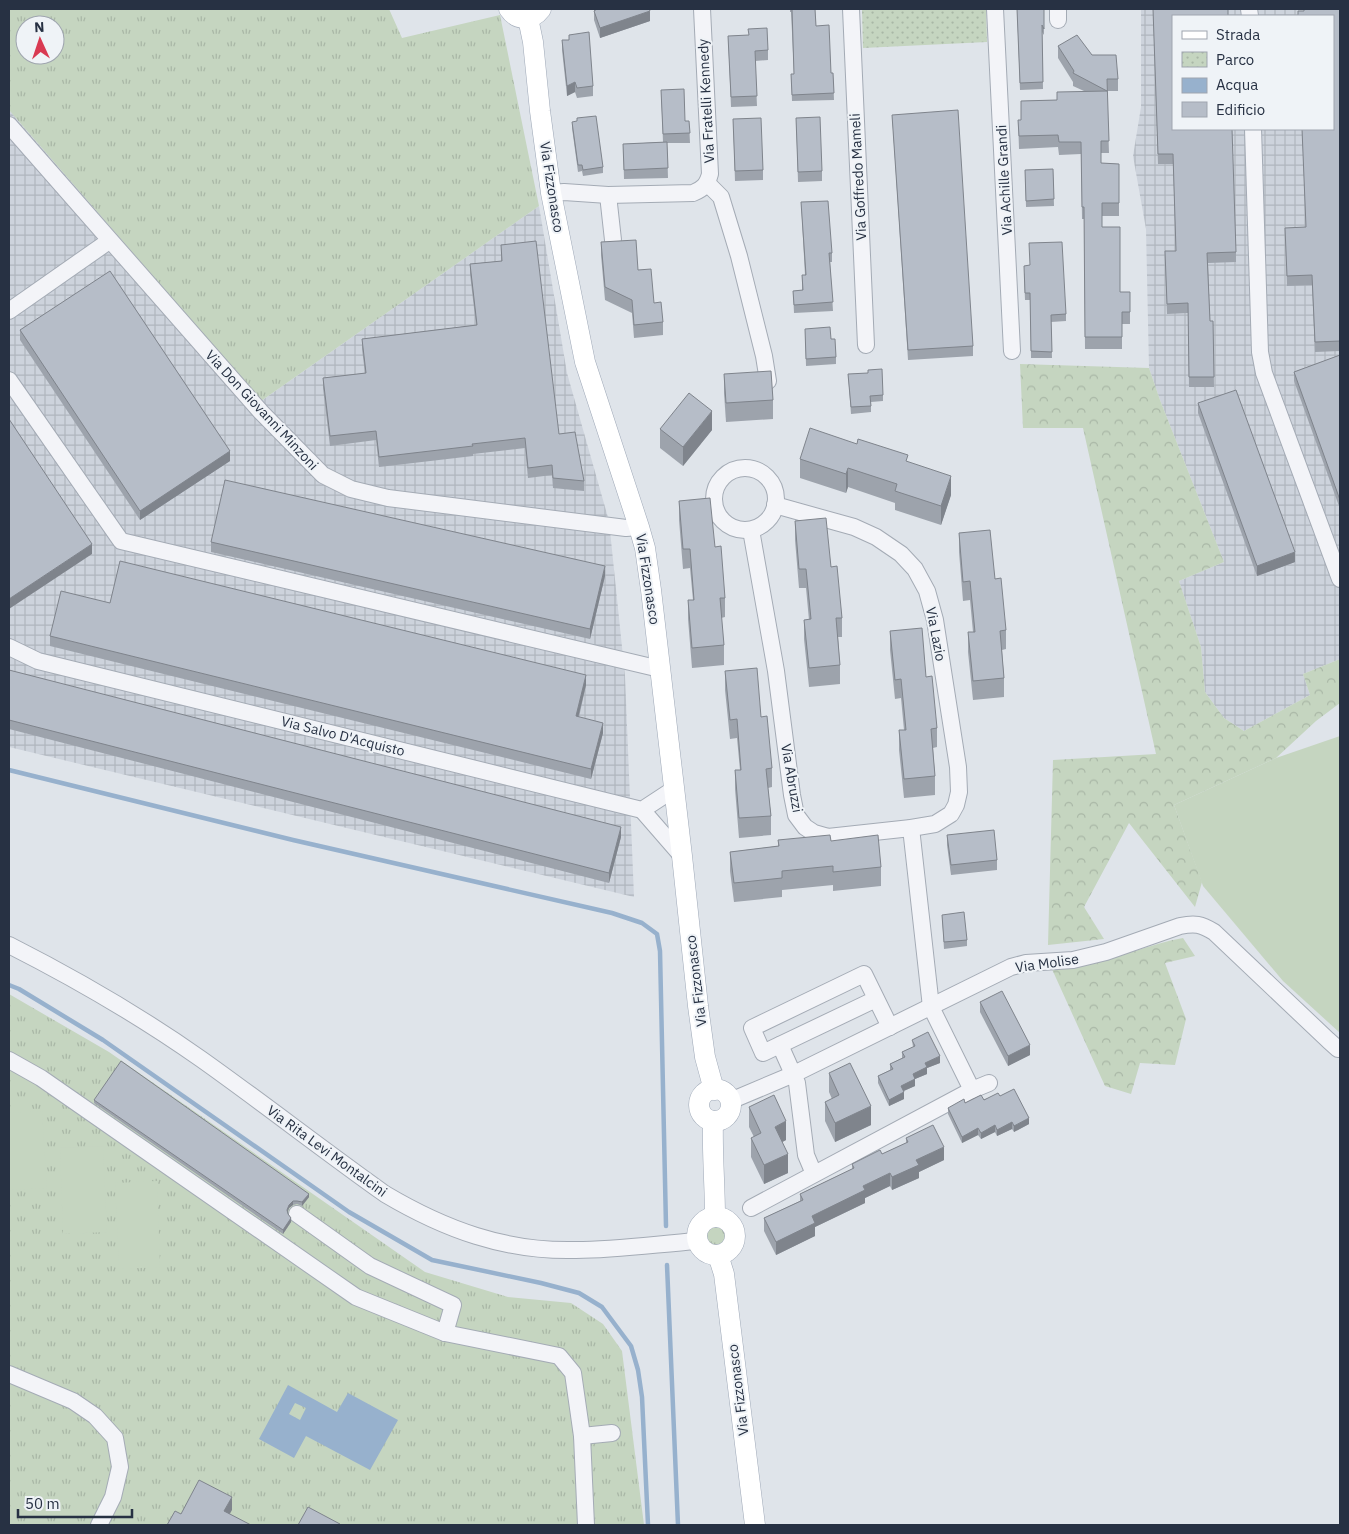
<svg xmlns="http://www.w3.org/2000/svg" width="1349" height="1534" font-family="'IBM Plex Sans',sans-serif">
  <defs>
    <pattern id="industrial-grid" width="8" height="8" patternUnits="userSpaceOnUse" patternTransform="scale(1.25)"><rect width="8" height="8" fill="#cdd3dc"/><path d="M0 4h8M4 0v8" fill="none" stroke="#b0b6be"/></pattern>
    <pattern id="grass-tufts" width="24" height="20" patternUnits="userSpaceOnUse" patternTransform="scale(1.25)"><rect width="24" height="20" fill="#c5d5c0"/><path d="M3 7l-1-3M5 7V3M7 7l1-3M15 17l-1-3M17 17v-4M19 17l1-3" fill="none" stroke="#a9b7a6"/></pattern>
    <pattern id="forest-crowns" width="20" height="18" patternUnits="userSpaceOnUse" patternTransform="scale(1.25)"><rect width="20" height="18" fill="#c5d5c0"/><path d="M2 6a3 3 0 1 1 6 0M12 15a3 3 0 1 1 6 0" fill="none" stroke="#a9b7a6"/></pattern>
    <pattern id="park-dots" width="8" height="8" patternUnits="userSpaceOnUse" patternTransform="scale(1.25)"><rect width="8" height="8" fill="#c5d5c0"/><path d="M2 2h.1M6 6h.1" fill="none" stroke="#a9b7a6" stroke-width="1.8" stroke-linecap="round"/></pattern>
  </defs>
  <rect width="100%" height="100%" fill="#dfe4ea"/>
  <g fill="url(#industrial-grid)" fill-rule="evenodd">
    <path d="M1141 9H1340V659L1303 674 1310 695 1244 731 1224 718 1205 692 1201 647 1179 581 1224 562 1160 400 1149 368 1146 229 1133 156 1141 107ZM1173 16H1333V129H1173Z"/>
    <path d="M9 110 261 401 539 206 567 373 609 521 625 676 634 897 9 747Z"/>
  </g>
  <g fill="url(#grass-tufts)" fill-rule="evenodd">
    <path d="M9 9H389L402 38 500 15 539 206 261 401 9 110ZM25 25H55V55H25Z"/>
    <path d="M9 994 109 1052 425 1272 508 1297 571 1303 603 1324 622 1351 644 1525H9Z"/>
    <circle cx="716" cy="1237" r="10"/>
  </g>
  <g fill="url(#forest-crowns)">
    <path d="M1020 364 1149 368 1160 400 1224 562 1179 581 1201 647 1205 692 1224 718 1244 731 1310 695 1303 674 1340 659V703L1316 721 1276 758 1174 805 1202 882 1195 907 1129 823 1084 907 1104 939 1048 945 1053 760 1156 754 1083 428H1023Z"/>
    <path d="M1183 938 1195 956 1165 963 1186 1019 1175 1065 1140 1063 1131 1094 1105 1086 1051 967C1079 963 1107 958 1135 951 1151 946 1166 941 1183 938Z"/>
  </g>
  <path fill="url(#park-dots)" d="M862 9H986L987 42 863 48Z"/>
  <g fill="#c5d5c0">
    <path d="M1340 736V1033L1283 981 1203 886 1174 805 1276 758Z"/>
    <path d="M42 1111 47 1188 9 1190V1113Z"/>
    <path d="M103 1146 107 1232 63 1234 60 1148Z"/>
    <path d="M157 1181 160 1267 119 1269 115 1183Z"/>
  </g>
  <path fill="#97b1cd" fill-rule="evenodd" d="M288 1385 337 1412 348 1393 398 1420 370 1470 306 1436 294 1458 259 1439ZM295 1403 306 1408 300 1420 289 1414Z"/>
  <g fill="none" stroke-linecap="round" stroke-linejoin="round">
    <g stroke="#97b1cd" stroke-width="4.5">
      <path d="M9 770 293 840 612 913 642 923 657 934 660 951 666 1226"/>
      <path d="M9 985 19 989 103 1040 349 1212 432 1260 541 1283 579 1293 602 1307 631 1346 638 1370 642 1397 648 1525"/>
      <path d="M667 1265 678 1525"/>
    </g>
    <g stroke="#a4abb5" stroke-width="18">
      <g id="minor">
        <path d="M851 9 866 345"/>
        <path d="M995 9 1012 351"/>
        <path d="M1058 9V20"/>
        <path d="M1249 9 1250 16"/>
        <path d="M9 125 261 412 323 475 351 489 388 498 626 528 639 527"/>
        <path d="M1253 129 1260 352 1264 373 1340 579"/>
        <path d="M707 183 721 197 739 256 764 356 768 381"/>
        <path d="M551 193 564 192 608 195 693 193C703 189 707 185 710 174L702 9"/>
        <path d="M608 195 613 240"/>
        <path d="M9 311 109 241"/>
        <path d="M9 380 121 541 660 669"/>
        <circle cx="745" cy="499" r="31"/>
        <path d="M751 530 776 671 792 795 796 815 805 827 814 833 828 837 911 828 935 824 951 814 956 805 959 792 958 767 935 620 927 591 915 569 901 554 876 537 854 527 775 505"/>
        <path d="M9 647 38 661 642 810 674 789"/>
        <path d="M642 810 682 856"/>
        <path d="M911 828 931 1007 972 1090"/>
        <path d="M9 945C76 979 140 1016 201 1059 263 1103 323 1150 385 1194 444 1229 505 1252 576 1250 616 1250 657 1244 697 1241"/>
        <path d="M876 999 763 1053 752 1028 864 974 890 1027"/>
        <path d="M780 1045 797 1083 806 1155 814 1174"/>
        <path d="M9 1060 41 1078 356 1297 445 1333"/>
        <path d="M730 1101 794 1074 1011 967 1026 963 1073 960 1106 952 1180 926C1195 923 1201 924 1214 932L1328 1040 1338 1049H1340"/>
        <path d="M751 1208 972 1090 989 1083"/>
        <path d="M297 1214 370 1266 453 1305 445 1333 559 1356 573 1373 582 1436 586 1525"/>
        <path d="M9 1374 73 1401 95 1416 115 1438 120 1467 113 1497 99 1525"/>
        <path d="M582 1436 612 1433"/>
      </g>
    </g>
    <g stroke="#9ea8b7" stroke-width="21">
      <g id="major">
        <path d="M509 9C517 21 532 21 541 9"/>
        <path d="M528 18 533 42 540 111 551 193 585 362 639 527 645 548 651 590 682 856 698 1006 705 1057 714 1090"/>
        <circle cx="715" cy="1105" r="16"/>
        <path d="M713 1121C712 1153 715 1185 715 1217"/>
        <circle cx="716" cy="1236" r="19"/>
        <path d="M718 1255 724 1274 755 1525"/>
      </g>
    </g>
    <use href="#minor" stroke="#f3f4f8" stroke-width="16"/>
    <use href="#major" stroke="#fff" stroke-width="20"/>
  </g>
  <g fill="#9da3ac">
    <path d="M594 9H649L650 21 600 38 594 20Z"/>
    <path d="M790 9H815L816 26 831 73H833L834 100 792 101 791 74H794L791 12H790Z"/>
    <path d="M1017 9H1044V35L1042 32 1043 89 1020 90Z"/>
    <path d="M1153 9 1236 252V262L1208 263 1210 321H1213L1214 387H1189L1188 313 1167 314 1165 261 1176 251 1173 164H1158Z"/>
    <path d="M1304 9H1340V351L1315 352 1312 285 1287 286 1285 228 1306 227 1302 129H1333Z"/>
    <path d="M728 36 768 50V60L755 61 757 106 731 107Z"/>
    <path d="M562 40 593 86V96L577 98 575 92 567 96 562 50Z"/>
    <path d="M1058 46 1092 55 1118 79V91H1107L1109 153H1101V163L1119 164V216H1102V227L1120 292H1130V324H1122V349H1085L1084 219H1082L1081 154 1059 155 1058 147 1019 149 1018 120H1021V101L1057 100 1084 91 1073 86V82L1058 58Z"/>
    <path d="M661 90 685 121H689L690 143H667L668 178 624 179 623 144 663 142Z"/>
    <path d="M892 115 973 346V356L908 360Z"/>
    <path d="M796 118 822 171V181L798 182Z"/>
    <path d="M733 119 763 170V180L735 181Z"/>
    <path d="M572 122 603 167V173L583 176 582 171 578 172 572 128Z"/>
    <path d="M1053 169 1054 206 1026 207 1025 170Z"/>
    <path d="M801 202 832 253V262H830L833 311 794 313 793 291 802 290V275H805Z"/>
    <path d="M601 242 638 270 663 322V335L634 338 632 313 605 300 601 255Z"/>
    <path d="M501 245 559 434 584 481V491L553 488 552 475 528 478 525 448 473 454V456L379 467 376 440 330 446 323 388V378L365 373 362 349V339L476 325 470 274V264L501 261Z"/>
    <path d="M1024 273 1066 314V321L1051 322 1052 358H1031L1030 300H1025Z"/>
    <path d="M805 329 831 339 836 357V364L806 366Z"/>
    <path d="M20 330 230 461 140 520 20 340Z"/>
    <path d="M1340 355V509L1294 381V372Z"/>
    <path d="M724 374 773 400V419L726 422 724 393Z"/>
    <path d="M848 374 883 395V401L871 402V412L851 414Z"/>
    <path d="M1198 403 1295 562 1257 576 1198 413Z"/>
    <path d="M660 429 712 430 683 466 660 448Z"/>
    <path d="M800 459 908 462 951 495 941 525 895 510V503L848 487 846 493 800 478Z"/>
    <path d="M679 501 715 547 725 598V617L721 618 724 645V665L692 668 688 619V600H693L690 568 683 569 679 520Z"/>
    <path d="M795 521 831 567 842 618V637H838L840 665V684L809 687 804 639V620H809L806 588H799L795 540Z"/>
    <path d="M959 533 995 579 1006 630V649L1002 650 1004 678V697L973 700 968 652V632H973L970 600 963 601 959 552Z"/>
    <path d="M211 542 605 576 590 639 211 552Z"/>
    <path d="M110 603 586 685 579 717 603 733 591 779 50 646V636Z"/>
    <path d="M890 631 926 677 937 728V747L933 748 935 776V795L904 798 899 750V730H904L901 698 895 699 890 650Z"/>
    <path d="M9 670 621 837 609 883 9 729Z"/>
    <path d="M725 671 761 717 772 768V787L768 788 771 816V835L739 838 735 789V770H740L737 738 730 739 725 690Z"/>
    <path d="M947 835 997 860V870L951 875 947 845Z"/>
    <path d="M778 840 831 841 881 867V886L833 891V885L782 890V897L734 902 730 871V852L778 846Z"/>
    <path d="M942 915 967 940V946L944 949Z"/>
    <path d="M980 1002 1030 1055 1008 1066 980 1012Z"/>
    <path d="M912 1040 940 1063 927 1068V1074L915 1079V1086L904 1091V1099L889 1106 878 1083V1076L890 1070V1064L902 1058V1052L913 1047Z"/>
    <path d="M829 1073 871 1125 835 1142 825 1121V1102L832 1099 829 1092Z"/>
    <path d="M1000 1096 1029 1124 1014 1132 1012 1129 997 1136 995 1132 981 1139 978 1135 962 1143 948 1114V1108L965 1103Z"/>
    <path d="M94 1100 309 1197 302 1206 297 1204 293 1205 289 1208 287 1213 291 1222 283 1234 94 1103Z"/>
    <path d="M749 1107 786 1140 782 1142 788 1173 764 1184 751 1157V1138L754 1137 749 1127Z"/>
    <path d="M906 1138 944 1160 919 1172V1178L892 1190 890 1186 865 1198V1203L815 1227V1236L776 1255 764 1231V1218L800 1201V1194L852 1169V1164L882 1154 906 1143Z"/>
  </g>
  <g fill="#7f848c">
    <path d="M650 11V21L600 38V28Z"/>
    <path d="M575 82V92L567 96V86Z"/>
    <path d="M712 411V430L683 466V447Z"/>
    <path d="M230 451V461L140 520V511Z"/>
    <path d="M848 468V487L846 493V474Z"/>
    <path d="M951 476V495L941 525V506Z"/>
    <path d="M92 544V554L9 609V599Z"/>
    <path d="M1295 552V562L1257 576V566Z"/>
    <path d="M605 566V576L590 639V629Z"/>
    <path d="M586 675V685L576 726V716Z"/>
    <path d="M603 723V733L591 779V769Z"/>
    <path d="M621 827V837L609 883V873Z"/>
    <path d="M1030 1045V1055L1008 1066V1056Z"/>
    <path d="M940 1056V1063L927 1068V1074L915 1079V1086L901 1092V1086L913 1074 925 1063Z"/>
    <path d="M904 1092V1099L889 1106V1100Z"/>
    <path d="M871 1106V1125L835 1142V1123Z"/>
    <path d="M1029 1118V1124L1014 1132V1126Z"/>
    <path d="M786 1121V1140L775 1146V1127Z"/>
    <path d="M1012 1122V1129L997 1136V1130Z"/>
    <path d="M995 1125V1132L981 1139V1133Z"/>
    <path d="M978 1128V1135L962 1143V1137Z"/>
    <path d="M944 1147V1160L919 1172V1178L892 1190V1177L916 1160Z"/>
    <path d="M788 1154V1173L764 1184V1165Z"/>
    <path d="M890 1173V1186L865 1198V1203L815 1227V1236L776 1255V1242L812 1216 863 1186Z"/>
    <path d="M309 1194V1197L302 1206V1202Z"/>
    <path d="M293 1201V1205L289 1208 287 1214V1210L289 1205Z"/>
    <path d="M291 1218V1222L283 1234V1230Z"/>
    <path d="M232 1497V1510L224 1524V1511Z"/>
  </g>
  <g fill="#b6bdc8" stroke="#7f848c">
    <path d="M597 9H649L650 11 600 28 594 11Z"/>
    <path d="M792 9H815L816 26 829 25 831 73H833L834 93 792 95 791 74H794Z"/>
    <path d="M1017 9H1044V29L1042 25 1043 82 1020 83Z"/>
    <path d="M1153 9H1228V16H1173V129H1232L1236 252 1207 253 1210 321H1213L1214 377H1189L1188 303 1167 304 1165 251H1176L1173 154H1158Z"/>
    <path d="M1304 9H1340V341L1315 342 1312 275 1287 276 1285 228 1306 227 1302 129H1333V16H1298V11H1304Z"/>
    <path d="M767 28 768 50 755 51 757 96 731 97 728 36 749 35 748 29Z"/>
    <path d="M589 32 593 86 577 88 575 82 567 86 562 40H569V35Z"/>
    <path d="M1077 35 1092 55H1116L1118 79H1107L1109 141H1101V163L1119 164V203H1102V227H1120V292H1130V312H1122V337H1085L1084 207H1082L1081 142H1059L1058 135 1019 136 1018 120H1021V101L1057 100V92L1107 91 1073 73 1074 71 1058 46Z"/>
    <path d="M684 89 685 121H689L690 133 663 134 661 90Z"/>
    <path d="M958 110 973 346 908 350 892 115Z"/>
    <path d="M596 116 603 167 583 170 582 165H578L572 122 577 121V118Z"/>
    <path d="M820 117 822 171 798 172 796 118Z"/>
    <path d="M761 118 763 170 735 171 733 119Z"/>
    <path d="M667 142 668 168 624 170 623 144Z"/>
    <path d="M1053 169 1054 199 1026 201 1025 170Z"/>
    <path d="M828 201 832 253H829L833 302 794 305 793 291 803 290 802 275H806L801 202Z"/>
    <path d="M636 240 638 270 651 269 654 303 661 302 663 322 634 325 632 300 605 287 601 242Z"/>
    <path d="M536 241 559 434 575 432 584 481 553 478 552 465 528 468 525 438 472 444 473 446 379 457 376 431 330 436 323 378 366 373 362 339 477 325 470 264 502 261 501 245Z"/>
    <path d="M1062 242 1066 314 1051 315 1052 352 1031 351 1030 293H1025L1024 266 1030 265 1029 243Z"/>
    <path d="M110 271 230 451 140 511 20 330Z"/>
    <path d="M830 327 831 339H835L836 357 806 359 805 329Z"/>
    <path d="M1340 355V500L1294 372Z"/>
    <path d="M882 369 883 395 870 396 871 406 851 407 848 374 868 373V370Z"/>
    <path d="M771 371 773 400 726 403 724 374Z"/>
    <path d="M1236 390 1295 552 1257 566 1198 403Z"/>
    <path d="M689 393 712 411 683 447 660 429Z"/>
    <path d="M9 419 92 544 9 599Z"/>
    <path d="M810 428 857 444 858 439 908 455 906 461 951 476 941 506 895 491 897 484 848 468 846 474 800 459Z"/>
    <path d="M225 480 605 566 590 629 211 542Z"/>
    <path d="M710 498 715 547 721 546 725 598H720L724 645 692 648 688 600H694L690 549H683L679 501Z"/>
    <path d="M826 518 831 567 837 566 842 618H836L840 665 809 668 804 620 811 619 806 569H799L795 521Z"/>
    <path d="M990 530 995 579 1001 578 1006 630 1000 631 1004 678 973 681 968 632H975L970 581 963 582 959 533Z"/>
    <path d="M120 561 586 675 576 716 603 723 591 769 50 636 61 591 110 603Z"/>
    <path d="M922 628 926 677 932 676 937 728 931 729 935 776 904 779 899 730H906L901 679 895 680 890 631Z"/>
    <path d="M757 668 761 717 767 716 772 768 766 769 771 816 739 818 735 770H741L737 719 730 720 725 671Z"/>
    <path d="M9 670 621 827 609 873 9 720Z"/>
    <path d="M994 830 997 860 951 865 947 835Z"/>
    <path d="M830 835 831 841 878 835 881 867 833 872V866L782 871V878L734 883 730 852 779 846 778 840Z"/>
    <path d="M964 912 967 940 944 942 942 915Z"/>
    <path d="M1002 991 1030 1045 1008 1056 980 1002Z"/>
    <path d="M928 1032 940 1056 925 1063 927 1067 913 1074 915 1079 901 1086 904 1092 889 1100 878 1076 893 1069 890 1064 905 1057 902 1052 915 1046 912 1040Z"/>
    <path d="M121 1061 309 1194 302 1202 297 1201H293L289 1205 287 1210 288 1214 291 1218 283 1230 94 1100Z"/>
    <path d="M850 1063 871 1106 835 1123 825 1102 839 1095 829 1073Z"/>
    <path d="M1014 1089 1029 1118 1014 1126 1012 1122 997 1130 995 1125 981 1133 978 1128 962 1137 948 1108 964 1099 965 1103 981 1095 984 1100 998 1093 1000 1096Z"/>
    <path d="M774 1095 786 1121 775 1127 788 1154 764 1165 751 1138 761 1133 749 1107Z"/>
    <path d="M933 1125 944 1147 916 1160 919 1165 892 1177 890 1173 863 1186 865 1190 812 1216 815 1223 776 1242 764 1218 803 1200 800 1194 854 1168 852 1164 880 1150 882 1154 908 1142 906 1138Z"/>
    <path d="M199 1480 232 1497 224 1511 251 1525H167L175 1511 181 1514Z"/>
    <path d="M308 1507 340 1524 339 1525H298Z"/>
  </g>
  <g text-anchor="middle" stroke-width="4" stroke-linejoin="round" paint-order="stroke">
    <g font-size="14" fill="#273143" stroke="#eff3f7">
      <text transform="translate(706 101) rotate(-93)" y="5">Via Fratelli Kennedy</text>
      <text transform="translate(858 177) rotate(-93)" y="5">Via Goffredo Mameli</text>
      <text transform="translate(1004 180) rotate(-93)" y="5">Via Achille Grandi</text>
      <text transform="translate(552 187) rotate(81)" y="5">Via Fizzonasco</text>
      <text transform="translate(262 410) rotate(47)" y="5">Via Don Giovanni Minzoni</text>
      <text transform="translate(648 579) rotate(81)" y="5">Via Fizzonasco</text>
      <text transform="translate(936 634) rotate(79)" y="5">Via Lazio</text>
      <text transform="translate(343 736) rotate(14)" y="5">Via Salvo D'Acquisto</text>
      <text transform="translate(792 778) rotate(80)" y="5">Via Abruzzi</text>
      <text transform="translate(1047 963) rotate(-8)" y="5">Via Molise</text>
      <text transform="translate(696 981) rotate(-97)" y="5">Via Fizzonasco</text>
      <text transform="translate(327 1151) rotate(36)" y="5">Via Rita Levi Montalcini</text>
      <text transform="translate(738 1390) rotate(-97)" y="5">Via Fizzonasco</text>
    </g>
  </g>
  <rect width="1349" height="1534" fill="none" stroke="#273143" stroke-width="20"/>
  <rect x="1172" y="15" width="162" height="115" fill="#eff3f7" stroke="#9fa5af"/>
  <rect x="1182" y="31" width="25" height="8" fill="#ffffff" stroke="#9fa5af"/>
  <text x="1216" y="40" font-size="15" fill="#273143">Strada</text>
  <rect x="1182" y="52" width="25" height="15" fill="url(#park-dots)" stroke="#9fa5af"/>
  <text x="1216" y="65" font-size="15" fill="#273143">Parco</text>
  <rect x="1182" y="78" width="25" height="15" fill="#97b1cd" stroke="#9fa5af"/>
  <text x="1216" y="90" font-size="15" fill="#273143">Acqua</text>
  <rect x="1182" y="102" width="25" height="15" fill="#b6bdc8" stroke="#9fa5af"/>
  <text x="1216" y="115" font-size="15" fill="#273143">Edificio</text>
  <g transform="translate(40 40) rotate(357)"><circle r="24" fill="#eff3f7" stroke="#9fa5af"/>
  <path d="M0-4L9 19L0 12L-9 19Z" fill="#d93a52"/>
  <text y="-8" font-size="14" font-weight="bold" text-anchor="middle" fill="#273143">N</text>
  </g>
  <path d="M18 1509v8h114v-8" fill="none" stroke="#273143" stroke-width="2.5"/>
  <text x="25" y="1509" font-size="15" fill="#273143" stroke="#eff3f7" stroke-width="4" paint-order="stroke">50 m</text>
</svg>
